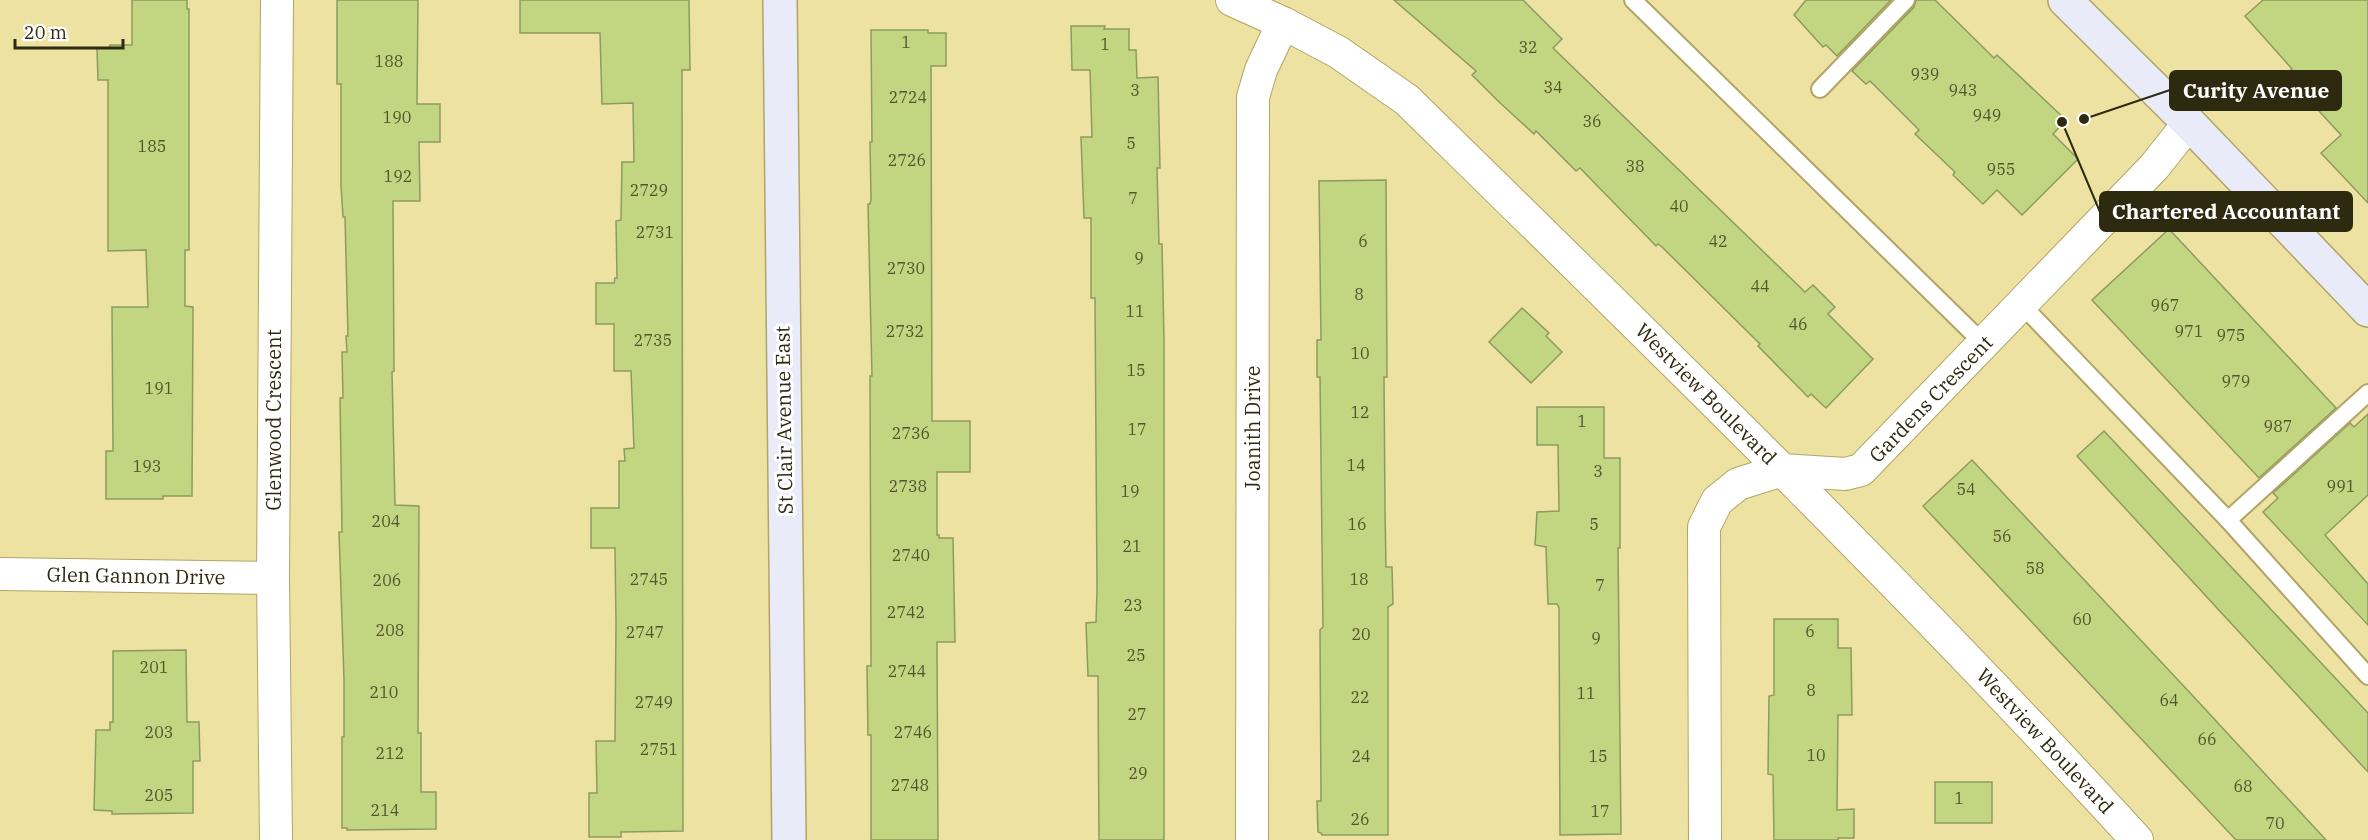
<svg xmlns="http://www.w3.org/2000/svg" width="2368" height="840" font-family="'IBM Plex Serif',serif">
  <rect width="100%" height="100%" fill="#ede2a1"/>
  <g fill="#c2d681" stroke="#8d9b60" stroke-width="1.5">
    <path d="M132 0H187V9H189V250H185V306L193 307 192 496H163V499H106V451H113L112 307H148L146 250 108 251V80H98L97 48H109L110 45H132Z"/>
    <path d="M337 0H418L417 104H440V142H419L420 201H393L394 371 392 372 395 505 419 506 418 733H421V792H436V829L347 830V828H342V737H344V679L339 532H342L340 398H343L342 352H347L346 336H348L345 217H343L341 186V84H337Z"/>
    <path d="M520 0H689L690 70H682V86L683 831 621 832V837H589V793H597L596 741H615L616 623 615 548H591V508H619V461H625L624 449 634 448 631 371H614V324H596V283H614L615 278H617L616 221 621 220 622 162H634L633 103 602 104 600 33H520Z"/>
    <path d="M1394 0H1523L1562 39 1553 48 1805 292 1813 285 1835 307 1828 314 1873 359 1826 408 1811 394 1808 397 1758 346 1760 344 1757 341 1662 247 1658 244 1656 246 1580 168 1576 171 1536 131 1534 134 1498 101 1472 75 1476 71Z"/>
    <path d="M1806 0H1891L1837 56 1826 45 1823 47 1794 15Z"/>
    <path d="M1916 0H1935L1994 58 1997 55 2066 120 2053 134 2078 159 2022 215 1997 190 1983 204 1953 175 1955 172 1915 134 1919 130 1870 81 1866 84 1852 71 1914 7Z"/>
    <path d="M2263 0H2368V203L2321 153 2341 135 2286 75 2292 69 2245 16Z"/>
    <path d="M1071 26H1105L1104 29H1129V50H1136L1137 78 1158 77 1160 168H1157L1159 244H1162L1164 339V840H1099L1098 676H1088L1086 623 1096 622 1097 590 1095 298H1091V218H1084L1081 137H1092L1090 70H1072Z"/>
    <path d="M871 30H928V33H946V66H931L932 421H970V472H937V535H939V538H953L955 642H937L938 840H871V735H868L867 666H871L870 376H872L868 204H870L871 200 870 142H872Z"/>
    <path d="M1386 180 1387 377H1384L1385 510 1386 567H1392L1393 604 1388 607V835H1322L1321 833 1318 832 1317 801H1321L1320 630 1323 627 1320 377H1317V340H1321L1319 181Z"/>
    <path d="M2169 229 2336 408 2259 478 2092 300Z"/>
    <path d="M1522 308 1549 333 1546 336 1562 352 1531 383 1489 342Z"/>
    <path d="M1537 407H1604V458H1620V548H1618L1621 834 1560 835 1559 608 1557 604H1548L1546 547 1535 545 1537 512 1559 511 1558 445H1537Z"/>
    <path d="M2368 414V495L2325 535 2368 584V625L2263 512 2278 498 2273 493 2350 423 2354 427Z"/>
    <path d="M2104 431 2368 713V772L2077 456Z"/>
    <path d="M1972 460 2193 696 2326 840H2236L1923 506Z"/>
    <path d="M1774 619H1838V648H1851L1852 715H1838L1837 810 1854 809V838H1838V840H1774L1773 775 1768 774 1769 696 1774 695Z"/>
    <path d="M186 650 187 722H199L200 761H193V813L112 814V811L94 810 96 730H110V722H113V651Z"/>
    <rect x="1935" y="782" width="57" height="41"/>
  </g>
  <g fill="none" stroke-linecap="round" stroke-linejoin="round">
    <g stroke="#b0a567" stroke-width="20">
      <g id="service">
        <path d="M1633 0 1984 344"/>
        <path d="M1820 89 1906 0"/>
        <path d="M2022 305 2228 520 2368 393"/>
        <path d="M2228 520 2368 676"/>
      </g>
    </g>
    <g stroke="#b0a567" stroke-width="34">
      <g id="minor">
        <path d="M1232 0 1283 23 1338 52 1407 100C1655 343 1903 584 2137 840"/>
        <path d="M0 574 273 578"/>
        <path d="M276 840 273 578 277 0"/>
        <path d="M1252 840 1253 97 1261 70 1283 23"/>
        <path d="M1705 840 1704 527 1717 501 1738 484 1782 470 1845 474 1861 470 2154 167 2189 123"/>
      </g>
    </g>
    <g stroke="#b0a567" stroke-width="36">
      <g id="secondary">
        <path d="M780 0 789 840"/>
        <path d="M2065 0 2189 123 2368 310"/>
      </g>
    </g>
    <use href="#service" stroke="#fff" stroke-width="16"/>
    <use href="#minor" stroke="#fff" stroke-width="32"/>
    <use href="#secondary" stroke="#eaebf9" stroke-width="33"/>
  </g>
  <g text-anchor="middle" stroke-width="6" stroke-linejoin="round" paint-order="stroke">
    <g font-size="16" fill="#53552c">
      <text x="906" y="48">1</text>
      <text x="1105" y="50">1</text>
      <text x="1528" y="53">32</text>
      <text x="389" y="67">188</text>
      <text x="1925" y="80">939</text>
      <text x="1553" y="93">34</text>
      <text x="1135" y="96">3</text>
      <text x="1963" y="96">943</text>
      <text x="908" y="103">2724</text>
      <text x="1987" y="121">949</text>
      <text x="397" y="123">190</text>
      <text x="1592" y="127">36</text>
      <text x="1131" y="149">5</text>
      <text x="152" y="152">185</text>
      <text x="907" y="166">2726</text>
      <text x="1635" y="172">38</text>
      <text x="2001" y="175">955</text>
      <text x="398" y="182">192</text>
      <text x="649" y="196">2729</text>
      <text x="1133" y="204">7</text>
      <text x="1679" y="212">40</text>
      <text x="655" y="238">2731</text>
      <text x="1363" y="247">6</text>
      <text x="1718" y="247">42</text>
      <text x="1139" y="264">9</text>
      <text x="906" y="274">2730</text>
      <text x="1760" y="292">44</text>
      <text x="1359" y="300">8</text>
      <text x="2165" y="311">967</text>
      <text x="1135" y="317">11</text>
      <text x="1798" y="330">46</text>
      <text x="905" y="337">2732</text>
      <text x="2189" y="337">971</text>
      <text x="2231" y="341">975</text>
      <text x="653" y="346">2735</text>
      <text x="1360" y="359">10</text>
      <text x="1136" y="376">15</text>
      <text x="2236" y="387">979</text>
      <text x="159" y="394">191</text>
      <text x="1360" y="418">12</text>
      <text x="1582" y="427">1</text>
      <text x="2278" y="432">987</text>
      <text x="1137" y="435">17</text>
      <text x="911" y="439">2736</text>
      <text x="1356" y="471">14</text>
      <text x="147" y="472">193</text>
      <text x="1598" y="477">3</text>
      <text x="908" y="492">2738</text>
      <text x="2341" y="492">991</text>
      <text x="1966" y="495">54</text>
      <text x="1130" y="497">19</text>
      <text x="386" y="527">204</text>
      <text x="1357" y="530">16</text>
      <text x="1594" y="530">5</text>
      <text x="2002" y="542">56</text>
      <text x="1132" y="552">21</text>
      <text x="911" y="561">2740</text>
      <text x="2035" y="574">58</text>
      <text x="649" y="585">2745</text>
      <text x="1359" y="585">18</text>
      <text x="387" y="586">206</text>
      <text x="1600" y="591">7</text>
      <text x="1133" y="611">23</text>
      <text x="906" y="618">2742</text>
      <text x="2082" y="625">60</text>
      <text x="390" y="636">208</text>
      <text x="1810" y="637">6</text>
      <text x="645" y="638">2747</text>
      <text x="1361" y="640">20</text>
      <text x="1596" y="644">9</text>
      <text x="1136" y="661">25</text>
      <text x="154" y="673">201</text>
      <text x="907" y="677">2744</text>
      <text x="1811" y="696">8</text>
      <text x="384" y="698">210</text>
      <text x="1586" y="699">11</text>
      <text x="1360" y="703">22</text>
      <text x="2169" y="706">64</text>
      <text x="654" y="708">2749</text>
      <text x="1137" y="720">27</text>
      <text x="159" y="738">203</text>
      <text x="913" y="738">2746</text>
      <text x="2207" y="745">66</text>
      <text x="659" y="755">2751</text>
      <text x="390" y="759">212</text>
      <text x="1816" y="761">10</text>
      <text x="1361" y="762">24</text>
      <text x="1598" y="762">15</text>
      <text x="1138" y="779">29</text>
      <text x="910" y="791">2748</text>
      <text x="2243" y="792">68</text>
      <text x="159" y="801">205</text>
      <text x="1959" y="804">1</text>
      <text x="385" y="816">214</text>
      <text x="1600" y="817">17</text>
      <text x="1360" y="825">26</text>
      <text x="2275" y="829">70</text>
    </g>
    <g font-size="20" fill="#2e2a10" stroke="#fff">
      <text transform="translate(1706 394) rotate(45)" y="7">Westview Boulevard</text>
      <text transform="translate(1931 399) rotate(-46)" y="7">Gardens Crescent</text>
      <text transform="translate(274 420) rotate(-90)" y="7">Glenwood Crescent</text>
      <text transform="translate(784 420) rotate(-91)" y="7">St Clair Avenue East</text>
      <text transform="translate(1253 428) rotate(-90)" y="7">Joanith Drive</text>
      <text transform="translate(136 576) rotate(1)" y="7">Glen Gannon Drive</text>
      <text transform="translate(2045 741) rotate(47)" y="7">Westview Boulevard</text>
    </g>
  </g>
  <path fill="none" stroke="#2e2a10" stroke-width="2" d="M2084 119L2170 90M2062 122L2100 212"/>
  <g fill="#2e2a10" stroke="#fff" stroke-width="2">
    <circle cx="2084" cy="119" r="6"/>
    <circle cx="2062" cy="122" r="6"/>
  </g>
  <g fill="#2e2a10" stroke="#2e2a10" stroke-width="2">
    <rect x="2170" y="71" width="171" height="39" rx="6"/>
    <rect x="2100" y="192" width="252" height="39" rx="6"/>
  </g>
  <g font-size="21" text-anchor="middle" font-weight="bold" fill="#fff">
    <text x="2256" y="98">Curity Avenue</text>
    <text x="2226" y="219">Chartered Accountant</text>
  </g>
  <path d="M15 39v9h108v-9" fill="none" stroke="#2e2a10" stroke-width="3"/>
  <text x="24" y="39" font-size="18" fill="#2e2a10" stroke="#ffffff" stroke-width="4.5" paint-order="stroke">20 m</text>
</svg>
